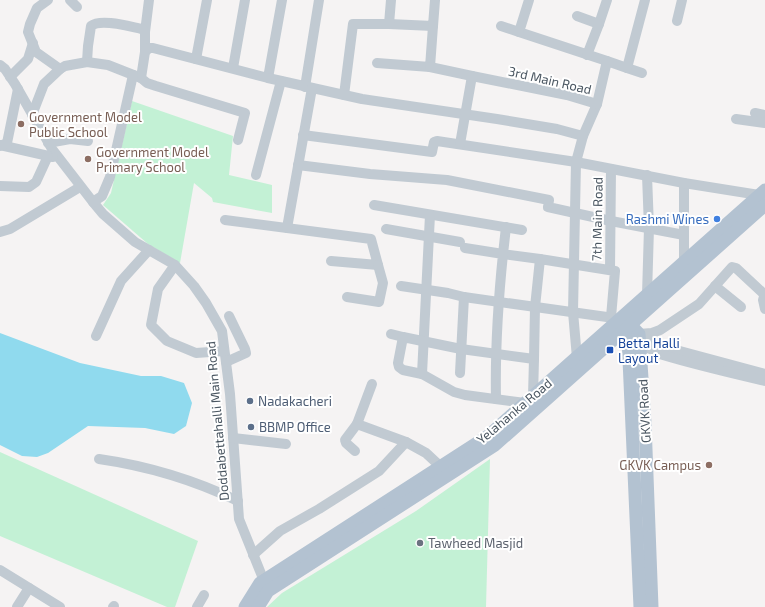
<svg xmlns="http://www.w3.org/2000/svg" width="765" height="607" font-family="'Exo 2',sans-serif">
  <rect width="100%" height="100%" fill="#f5f3f3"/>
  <g fill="#c3f1d5">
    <path d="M132 101 233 136 229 175 272 185V213L213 202 212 198 194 183 180 263 148 244 103 205 111 193Z"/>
    <path d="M0 452 198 541 175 607H167L0 536Z"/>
    <path d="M490 459 486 607H267L282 593 416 511Z"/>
  </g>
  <path fill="#90daee" d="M0 333 80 363 141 376H161L184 383 192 403 186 426 174 434 145 428 88 426 48 453 37 457 22 456 0 445Z"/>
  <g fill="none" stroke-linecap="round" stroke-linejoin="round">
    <g stroke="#c1cad2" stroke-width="10">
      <path d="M48 0 37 8 30 24 28 32 36 52 60 69"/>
      <path d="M70 0 77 7"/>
      <path d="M529 0 519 32 607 61"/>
      <path d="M577 16 599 24 607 0"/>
      <path d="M677 21 682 0"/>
      <path d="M389 24 433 26 435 0"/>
      <path d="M501 26 519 32"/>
      <path d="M145 32 149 0"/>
      <path d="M587 55 599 24"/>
      <path d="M196 59 207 0"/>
      <path d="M87 62 88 46 91 26C101 18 131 27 142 29L145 32V52"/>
      <path d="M377 63 430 67 433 26"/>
      <path d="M0 65 5 69 15 84 52 149 93 202 103 214 135 242 175 265 194 286 206 303 222 331 230 394 239 519 266 586"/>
      <path d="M430 67 472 76"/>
      <path d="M233 68 245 0"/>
      <path d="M627 68 642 73"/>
      <path d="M10 77 28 59 33 43"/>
      <path d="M268 78 282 0"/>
      <path d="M305 87 319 0"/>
      <path d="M344 95 353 24H389L391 0"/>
      <path d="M755 113 765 115"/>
      <path d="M32 115 44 84 60 69 65 66 87 62 108 65 141 78"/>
      <path d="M736 119 765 123"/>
      <path d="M583 136 597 104"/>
      <path d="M238 140 245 113 156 86 147 83 141 78 145 52 149 48H153L268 78 362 99 497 119 557 129 583 136 576 162 437 141 434 142 432 152 303 135"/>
      <path d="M48 143 70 139 88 141"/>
      <path d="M460 144 472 76 567 95 597 104 607 61 627 68 645 0"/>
      <path d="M0 145 53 157"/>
      <path d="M0 146 7 143 18 89"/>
      <path d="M298 165 370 174 447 180 549 200 548 207 611 221 684 235"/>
      <path d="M256 175 281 81"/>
      <path d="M647 175 649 228 647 295"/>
      <path d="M684 183V262"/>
      <path d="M0 186 29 187 36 182 48 156"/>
      <path d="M93 202 102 196 110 177 133 75"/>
      <path d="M374 205 522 230"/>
      <path d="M225 220 371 239 378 265 331 261"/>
      <path d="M506 227 503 254 540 259"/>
      <path d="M287 228 312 88"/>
      <path d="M386 229 460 242"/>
      <path d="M0 232 10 229 80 187"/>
      <path d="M465 248 503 254C498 303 495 350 496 399"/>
      <path d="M175 265 158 289 151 325 167 341 196 353 224 351"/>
      <path d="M610 270 611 169"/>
      <path d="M401 286 448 293 464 297 614 318"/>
      <path d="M715 286 741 307"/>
      <path d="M765 293 763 300 765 309"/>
      <path d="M347 297 379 302 383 283 378 265"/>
      <path d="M391 334 403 337"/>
      <path d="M639 334 652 333 660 330 699 304 732 267 736 268 764 294"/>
      <path d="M96 336 121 281 149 250"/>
      <path d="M637 336 665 347 765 374"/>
      <path d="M634 345C644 344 653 351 663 355 696 365 731 373 765 381"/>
      <path d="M577 358 573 312 576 162 684 183 759 195"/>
      <path d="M534 359 535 307 540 259 615 271 611 317"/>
      <path d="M226 362 246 353 245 349 229 316"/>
      <path d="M460 373 464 297"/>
      <path d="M422 374 430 215"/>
      <path d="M372 384 357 424 406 442 426 453 441 467"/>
      <path d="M525 403 465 395 454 392 422 374 403 370 399 367 398 363 403 337 461 349 534 359 533 396"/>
      <path d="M233 438 286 444"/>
      <path d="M355 451 346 443 345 440 357 424"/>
      <path d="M99 459C148 466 194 480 238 501"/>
      <path d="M253 555 280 531 319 509 379 471 406 442"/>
      <path d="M0 570 60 607"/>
      <path d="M17 607 29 588"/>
      <path d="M113 607 114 606"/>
      <path d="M197 607 204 595"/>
    </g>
    <g stroke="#b3c2d1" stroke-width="13">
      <path d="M625 319 639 334 645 423 652 607"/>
      <path d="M619 324 625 329 628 337 640 607"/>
      <path d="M245 607 260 583 488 436 765 190"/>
      <path d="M258 607 268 591 495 445 765 205"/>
    </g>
  </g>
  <g fill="#8d6e63" stroke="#fff" stroke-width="1.5">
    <circle cx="21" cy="124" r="4"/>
    <circle cx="88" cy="159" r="4"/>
    <circle cx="709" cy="465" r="4"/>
  </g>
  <circle fill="#3f7fe0" stroke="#fff" stroke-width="1.5" cx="717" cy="219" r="4"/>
  <rect fill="#1a4fb4" stroke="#fff" stroke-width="1.5" x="606" y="346" width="8" height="8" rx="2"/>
  <g fill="#5c6f8a" stroke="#fff" stroke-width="1.5">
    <circle cx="250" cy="401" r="4"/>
    <circle cx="251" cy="427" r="4"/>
  </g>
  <circle fill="#6b7280" stroke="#fff" stroke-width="1.5" cx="420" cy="543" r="4"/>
  <g text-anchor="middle" stroke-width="4" stroke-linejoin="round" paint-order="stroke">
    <g font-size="13" fill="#4a5661" stroke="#fff">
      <text transform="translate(550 80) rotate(13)" y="5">3rd Main Road</text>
      <text transform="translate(597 219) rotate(-89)" y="5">7th Main Road</text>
      <text transform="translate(514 411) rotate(-40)" y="5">Yelahanka Road</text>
      <text transform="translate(644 411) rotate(-93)" y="5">GKVK Road</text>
      <text transform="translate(217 421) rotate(-95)" y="5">Doddabettahalli Main Road</text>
    </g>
    <g font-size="13" fill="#785e54" stroke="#fff" text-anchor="start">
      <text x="29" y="122">Government Model<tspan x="29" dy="15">Public School</tspan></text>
      <text x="96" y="157">Government Model<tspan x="96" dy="15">Primary School</tspan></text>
      <text x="701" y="470" text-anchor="end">GKVK Campus</text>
    </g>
    <g font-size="13" fill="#366cbe" stroke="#fff" text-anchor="end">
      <text x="709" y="224">Rashmi Wines</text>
    </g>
    <g font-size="13" fill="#164399" stroke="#fff" text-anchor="start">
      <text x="618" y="348">Betta Halli<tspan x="618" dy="15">Layout</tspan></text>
    </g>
    <g font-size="13" fill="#4e5e75" stroke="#fff" text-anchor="start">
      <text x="258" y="406">Nadakacheri</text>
      <text x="259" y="432">BBMP Office</text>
    </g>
    <g font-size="13" fill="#5b616d" stroke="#fff" text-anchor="start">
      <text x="428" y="548">Tawheed Masjid</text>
    </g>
  </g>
</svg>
